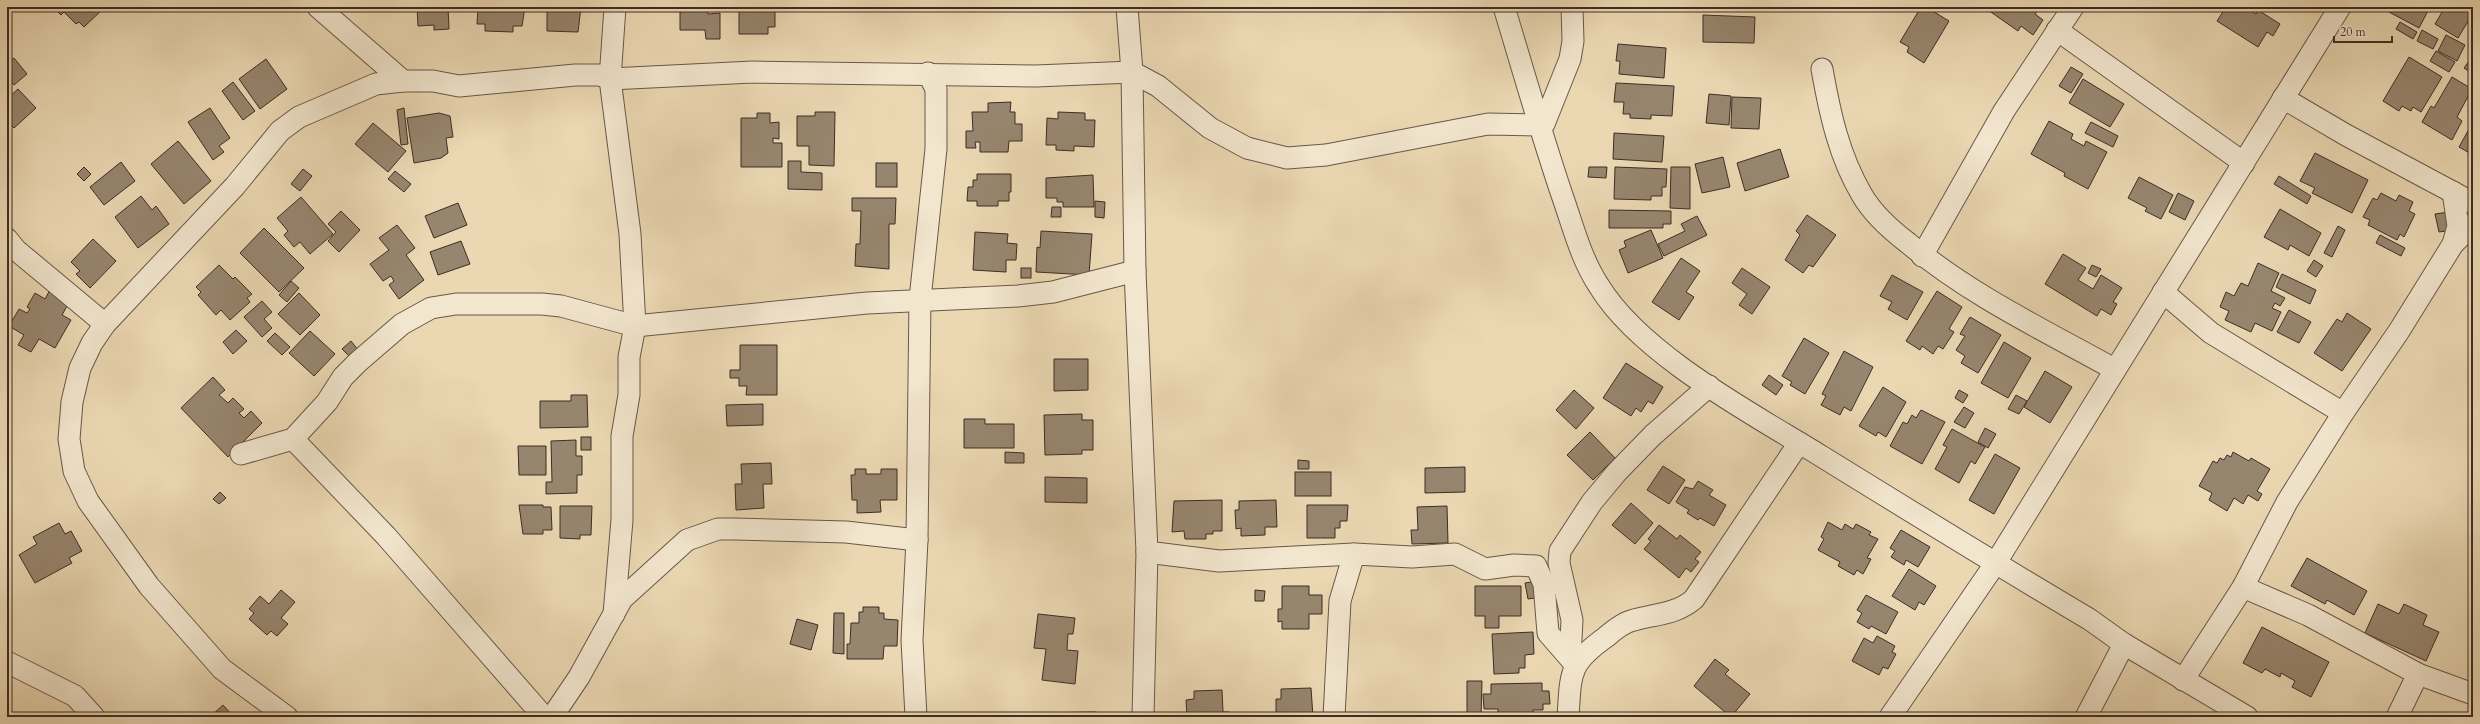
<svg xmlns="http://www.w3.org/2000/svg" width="2480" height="724" font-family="Cardo,serif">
  <rect width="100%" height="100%" fill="#ebd8b3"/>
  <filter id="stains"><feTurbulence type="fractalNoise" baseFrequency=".005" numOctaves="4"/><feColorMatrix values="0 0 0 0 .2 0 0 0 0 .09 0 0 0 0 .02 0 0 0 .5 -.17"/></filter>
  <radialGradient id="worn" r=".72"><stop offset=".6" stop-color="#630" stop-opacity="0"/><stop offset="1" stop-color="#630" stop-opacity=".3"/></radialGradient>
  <g fill="#97866f" stroke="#3d2d25">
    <path d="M53 7H101L103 9 84 27 79 22 76 24 64 12 61 15Z"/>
    <path d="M417 7H448L449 29 434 30V25L418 26Z"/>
    <path d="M478 7H525L522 26H513V32L485 31V24H477Z"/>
    <path d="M547 7H581L578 32 547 31Z"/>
    <path d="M680 7H718L708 8V14L720 13V39H706L705 30H680Z"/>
    <path d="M739 7H775V27H768V34H739Z"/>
    <path d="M1921 7H1926L1949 21 1924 63 1907 52 1909 47 1900 42Z"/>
    <path d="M1990 7H2040L2035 14 2043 20 2033 35 2021 26 2018 31 1988 10Z"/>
    <path d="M2226 7H2245L2256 14 2258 10 2280 24 2273 36 2267 32 2258 47 2217 21Z"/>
    <path d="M2391 7H2430L2419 28 2389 12Z"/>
    <path d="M2445 7H2473V13L2458 38 2435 24Z"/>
    <path d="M1703 15 1755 17 1754 43 1703 42Z"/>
    <path d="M2400 22 2417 32 2413 39 2396 29Z"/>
    <path d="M2422 30 2438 39 2433 49 2417 41Z"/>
    <path d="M2446 35 2465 45 2457 61 2438 51Z"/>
    <path d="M1618 44 1666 48 1664 78 1619 74 1620 61H1616Z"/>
    <path d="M2436 51 2455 62 2449 72 2430 61Z"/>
    <path d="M2409 57 2442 77 2421 112 2413 107 2411 111 2402 106 2399 111 2383 101Z"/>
    <path d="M14 58 27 74 14 85 7 76V64Z"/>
    <path d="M266 59 287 89 260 109 239 79Z"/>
    <path d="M2469 61 2473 64 2470 72 2464 68Z"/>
    <path d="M2071 67 2083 74 2071 93 2059 86Z"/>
    <path d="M2452 77 2472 89 2457 117 2462 121 2452 140 2422 122 2431 106 2434 108Z"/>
    <path d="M2083 79 2124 104 2110 127 2069 103Z"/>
    <path d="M233 82 255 111 243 120 222 91Z"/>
    <path d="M1616 83 1674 86 1672 116 1651 115V119L1630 118V114H1623L1624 102H1614Z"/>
    <path d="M18 89 36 108 14 128 7 121V99Z"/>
    <path d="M1709 94 1731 96 1729 125 1706 123Z"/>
    <path d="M1732 97 1761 98 1759 129 1731 128Z"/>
    <path d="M1011 102 1010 112H1015V124H1022V141H1009L1008 152H980V142H975L976 148H966V131H973L972 112H988V103Z"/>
    <path d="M210 108 230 138 219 146 224 152 213 160 188 122Z"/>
    <path d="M404 108 408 144 401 145 397 110Z"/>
    <path d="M815 112H835L834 166 809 165V146H797V116H815Z"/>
    <path d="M1058 112 1085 113V120H1095L1094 147 1074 146V151L1056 150V145H1046L1047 118 1058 119Z"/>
    <path d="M439 113 450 116 453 137 446 138 448 153 441 158 414 163 407 118Z"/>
    <path d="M757 113H770V123L779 122V139L773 138V143H782V167H741V118H757Z"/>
    <path d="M2049 121 2073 134 2071 139 2084 146 2086 141 2107 152 2088 189 2064 176 2065 173 2031 154Z"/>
    <path d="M2091 122 2118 136 2113 147 2085 133Z"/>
    <path d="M2473 122V155L2459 147Z"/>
    <path d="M373 123 406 151 388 172 355 144Z"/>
    <path d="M1614 133 1664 136 1662 162 1613 159Z"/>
    <path d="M178 141 211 181 184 204 151 164Z"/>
    <path d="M1780 149 1789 177 1745 191 1737 163Z"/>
    <path d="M2315 153 2368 180 2352 213 2312 193 2315 188 2300 181Z"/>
    <path d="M1723 157 1730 187 1702 193 1695 164Z"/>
    <path d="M788 161H801V172L822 173V190L788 189Z"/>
    <path d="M121 162 135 181 104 205 90 187Z"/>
    <rect x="876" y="163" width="21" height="24"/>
    <path d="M84 167 91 174 84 181 77 174Z"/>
    <path d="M1589 167H1607L1606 178 1588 177Z"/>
    <path d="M1615 167 1667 169 1666 187H1662V196H1651V200L1614 199Z"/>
    <path d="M1671 167H1690V209L1670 208Z"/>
    <path d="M303 169 312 176 300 191 291 184Z"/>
    <path d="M395 171 411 184 404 192 388 179Z"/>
    <path d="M977 174H1011V192H1009V201H998V206H977V201H967L968 187H973V180H977Z"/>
    <path d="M1093 175 1094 207H1063V202H1057V198H1046V178Z"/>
    <path d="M2279 176 2311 196 2307 204 2274 184Z"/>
    <path d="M2139 177 2173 195 2161 219 2145 211 2147 208 2128 198Z"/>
    <path d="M2178 193 2194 201 2185 220 2169 212Z"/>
    <path d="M2381 193 2396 201 2399 195 2413 202 2409 211 2415 214 2404 237 2400 234 2397 240 2368 225 2370 220 2363 217 2373 198 2377 200Z"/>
    <path d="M141 196 152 210 156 206 169 224 138 248 115 217Z"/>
    <path d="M301 197 333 234 310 254 300 242 294 247 284 235 288 231 277 218Z"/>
    <path d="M852 198H896L895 224H889V269L855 266 856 244H860L861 211H852Z"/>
    <path d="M1095 201 1105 202 1104 218 1095 217Z"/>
    <path d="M458 203 467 225 434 238 425 216Z"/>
    <path d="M1052 207H1061V217H1051Z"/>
    <path d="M2280 209 2321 233 2309 256 2290 245 2288 250 2264 237Z"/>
    <path d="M1609 210 1671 211V224H1663V228H1609Z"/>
    <path d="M341 211 360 230 339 252 328 241 336 232 328 224Z"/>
    <path d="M2449 212 2453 230 2439 232 2435 214Z"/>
    <path d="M1807 215 1836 235 1813 267 1809 265 1803 273 1785 260 1800 235 1796 231Z"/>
    <path d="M1697 216 1707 235 1664 256 1658 244 1685 231 1681 224Z"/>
    <path d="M397 225 415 248 406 255 424 280 399 299 389 285 394 281 391 276 383 281 370 264 389 250 379 238Z"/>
    <path d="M2338 226 2345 230 2332 257 2324 253Z"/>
    <path d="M264 228 304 268 279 292 240 253Z"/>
    <path d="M1651 230 1663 258 1628 273 1619 250 1626 247 1624 241Z"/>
    <path d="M1041 231 1092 234 1089 275 1036 272 1037 247 1040 248Z"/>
    <path d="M975 232 1008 234 1007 243 1017 244 1016 260H1006V272L973 270Z"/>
    <path d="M2380 235 2405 248 2401 256 2376 243Z"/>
    <path d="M93 239 116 261 90 288 76 274 80 271 71 262Z"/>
    <path d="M461 241 470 264 438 275 430 252Z"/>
    <path d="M2063 254 2086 268 2078 280 2093 289 2101 275 2122 288 2113 302 2117 304 2111 315 2101 309 2097 316 2045 284Z"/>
    <path d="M1681 258 1700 271 1686 292 1694 297 1679 320 1652 302Z"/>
    <path d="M2314 260 2323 266 2316 277 2307 271Z"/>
    <path d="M2258 263 2279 273 2271 291 2285 298 2280 306 2275 303 2272 308 2281 312 2272 331 2255 323 2251 332 2225 320 2229 311 2220 307 2226 292 2234 296 2241 283 2248 286Z"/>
    <path d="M219 265 233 279 235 277 252 294 247 298 250 302 230 320 221 310 216 315 198 295 201 292 196 287Z"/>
    <path d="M2092 265 2101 269 2096 277 2088 273Z"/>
    <rect x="1021" y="268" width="10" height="10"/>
    <path d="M1742 268 1770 287 1752 314 1739 305 1747 294 1732 283Z"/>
    <path d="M2282 274 2316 290 2310 304 2276 287Z"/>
    <path d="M1892 275 1923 292 1907 320 1888 309 1892 302 1880 296Z"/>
    <path d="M291 281 299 288 287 302 279 295Z"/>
    <path d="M51 288 71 299 62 315 71 320 55 348 39 339 31 352 18 345 24 335 9 326 19 309 27 313 30 309 27 307 35 293 45 299Z"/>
    <path d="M1937 291 1962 307 1949 329 1954 332 1943 349 1938 346 1933 354 1922 346 1920 350 1906 341Z"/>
    <path d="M299 293 320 315 300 335 278 314Z"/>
    <path d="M262 301 272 312 264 319 272 328 262 337 244 317Z"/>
    <path d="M2289 310 2311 322 2299 343 2277 332Z"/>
    <path d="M2347 313 2371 329 2342 371 2314 353 2337 319 2342 322Z"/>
    <path d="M1970 317 2001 335 1978 373 1961 363 1965 356 1956 350 1965 336 1960 334Z"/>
    <path d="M236 330 247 341 233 354 223 342Z"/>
    <path d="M310 331 335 354 314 376 289 353Z"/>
    <path d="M275 333 290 347 282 355 267 341Z"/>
    <path d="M1804 338 1829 353 1805 394 1790 385 1792 382 1782 376Z"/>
    <path d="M351 341 359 351 351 358 342 349Z"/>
    <path d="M2004 342 2031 358 2008 398 1981 383Z"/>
    <path d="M740 345H777V395H746L747 386H739V378H730V370H740Z"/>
    <path d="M1844 351 1873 367 1851 411 1844 407 1840 415 1821 405 1826 396 1822 394Z"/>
    <path d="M1054 359H1088V390L1054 391Z"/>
    <path d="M1626 363 1663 387 1653 404 1648 401 1641 412 1636 408 1631 416 1603 398Z"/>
    <path d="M2045 371 2072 387 2050 423 2024 407Z"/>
    <path d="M1769 375 1783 385 1776 395 1762 385Z"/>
    <path d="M213 377 225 390 219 395 228 403 233 398 244 409 239 413 244 418 251 411 262 423 228 457 181 408Z"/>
    <path d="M1883 387 1906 402 1886 437 1878 432 1876 436 1859 426Z"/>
    <path d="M1574 390 1594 408 1576 429 1556 410Z"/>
    <path d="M1959 390 1968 395 1963 403 1955 398Z"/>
    <path d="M571 395H587L588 427 540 428V401H571Z"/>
    <path d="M2016 395 2027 401 2019 414 2008 409Z"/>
    <path d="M763 404V425L727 426 726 405Z"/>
    <path d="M1964 407 1974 413 1965 428 1954 422Z"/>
    <path d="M1921 410 1945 422 1922 464 1890 446 1903 422 1907 424 1912 415 1916 418Z"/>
    <path d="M1082 414V420H1093V450H1082V454L1045 455 1044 415Z"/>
    <path d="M964 419H985V424H1014V448H964Z"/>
    <path d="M1985 428 1996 434 1988 448 1978 442Z"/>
    <path d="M1952 429 1985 447 1975 464 1971 461 1959 483 1935 469 1947 447 1943 445Z"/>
    <path d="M1590 432 1615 458 1593 480 1567 455Z"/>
    <rect x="581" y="437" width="10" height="13"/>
    <path d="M576 440V456H582V475H577V493L546 494V482H552L551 441Z"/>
    <path d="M518 446H546V475H519Z"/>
    <path d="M1005 452 1024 453V463H1005Z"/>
    <path d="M2233 452 2249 461 2251 458 2270 469 2257 491 2262 494 2258 501 2248 495 2243 504 2234 498 2227 511 2209 500 2212 493 2199 486 2213 461 2217 463 2220 458 2224 460 2227 455 2231 457Z"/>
    <path d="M1995 454 2020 468 1994 514 1969 500Z"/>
    <path d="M1298 460 1309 461V469H1298Z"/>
    <path d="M771 463 772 484H763L764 508 736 510 735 484H742L741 464Z"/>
    <path d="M1663 466 1685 480 1669 504 1647 490Z"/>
    <path d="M1465 467V492L1425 493V468Z"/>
    <path d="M855 469H866V474H881V469H897V500H880L881 512 857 513V500H852L851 475H855Z"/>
    <rect x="1295" y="472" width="36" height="24"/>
    <path d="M1045 477 1087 478V503L1045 502Z"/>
    <path d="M1698 481 1713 490 1709 495 1726 505 1714 526 1700 518 1698 520 1687 513 1689 510 1676 502 1685 487 1693 489Z"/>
    <path d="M220 492 226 498 219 504 213 499Z"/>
    <path d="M1222 500V531H1213V534H1206V539H1185L1184 531 1172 532 1174 501Z"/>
    <path d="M1276 500 1277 527H1265V535L1241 536V528L1236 529 1235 510H1239V501Z"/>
    <path d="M1631 503 1653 523 1635 544 1612 525Z"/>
    <path d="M519 505H543V507H551L552 530H543V534H523Z"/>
    <path d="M1307 505H1348L1347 521H1340V528H1335V538H1307Z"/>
    <path d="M560 506H592L591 535H580V539L560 538Z"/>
    <path d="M1447 506 1448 543 1412 544 1411 530H1418L1417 507Z"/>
    <path d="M1828 522 1842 530 1845 524 1853 529 1856 524 1871 532 1869 535 1878 539 1867 558 1871 559 1863 574 1857 570 1854 575 1838 566 1840 562 1818 550 1824 539 1821 537Z"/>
    <path d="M59 523 65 534 71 531 82 551 69 558 72 563 35 583 19 555 37 544 33 537Z"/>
    <path d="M1659 525 1677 539 1680 535 1701 552 1695 559 1699 562 1691 572 1686 568 1679 578 1644 549 1651 541 1648 539Z"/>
    <path d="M1901 530 1930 547 1918 567 1906 560 1904 565 1891 557 1895 551 1890 548Z"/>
    <path d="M2307 558 2367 591 2354 615 2327 600 2325 604 2291 586Z"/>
    <path d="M1909 569 1936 586 1924 605 1919 602 1915 610 1892 596Z"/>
    <path d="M1539 581 1542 597 1528 599 1525 583Z"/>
    <path d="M1282 586H1309V595H1322V614H1309V629H1282V621L1278 622V609H1282Z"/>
    <path d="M1475 586H1521V616H1499V628H1485V616H1475Z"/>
    <path d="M281 590 295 602 281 618 288 624 277 636 271 631 267 635 249 619 254 613 249 609 260 596 269 604Z"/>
    <path d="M1255 590 1265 591 1264 601H1255Z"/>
    <path d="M1866 595 1898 612 1886 634 1871 626 1869 629 1857 622 1862 613 1857 610Z"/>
    <path d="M2378 604 2399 614 2404 604 2427 615 2423 625 2439 632 2426 661 2365 633Z"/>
    <path d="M863 607H879V613H884V619L898 620 897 646H884L883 659H847V644H850L851 623H859V612H863Z"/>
    <path d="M834 613H844V654L833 653Z"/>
    <path d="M1038 614 1075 618 1073 634H1068L1067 650 1078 651 1075 684 1042 680 1046 649 1034 648Z"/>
    <path d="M797 619 818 625 811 650 790 644Z"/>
    <path d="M2262 627 2329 662 2311 697 2292 687 2295 681 2281 673 2280 677 2265 669 2262 673 2243 663Z"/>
    <path d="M1533 632 1534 654 1525 655V668H1519V673L1494 674 1492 634Z"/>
    <path d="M1877 636 1895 646 1892 652 1896 654 1888 669 1883 667 1879 675 1852 661 1864 638 1873 643Z"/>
    <path d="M1715 659 1729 670 1725 674 1750 694 1731 717 1694 686Z"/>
    <path d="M1467 681H1482L1481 717H1467Z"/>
    <path d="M1542 683V691H1549L1550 704H1543V710H1533V714L1498 715V709H1484L1483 694H1491V684Z"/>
    <path d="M1311 688 1313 717 1276 716V699H1281V689Z"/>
    <path d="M1222 690 1223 712H1229L1230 717H1187L1186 700 1194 699V691Z"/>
    <path d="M223 705 234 717H210Z"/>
    <path d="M1096 712V717H1033V713Z"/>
  </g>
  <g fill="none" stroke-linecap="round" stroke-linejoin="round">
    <g stroke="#685848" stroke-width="23">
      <g id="minor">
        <path d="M318 7 403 81"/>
        <path d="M1127 7 1132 72 1135 271 1147 552 1143 717"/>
        <path d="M1504 7C1523 70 1541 133 1562 195 1573 226 1581 259 1599 286 1641 355 1753 414 1821 456 1910 511 1999 566 2089 619L2124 644 2247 717"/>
        <path d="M2057 30 2244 163"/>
        <path d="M1822 69C1830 114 1839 156 1862 195 1873 214 1891 230 1908 243 1970 295 2044 330 2114 369"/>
        <path d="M2283 98 2346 135 2473 203"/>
        <path d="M1544 124 1570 59 1573 41 1572 7"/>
        <path d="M7 239 16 250 105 324"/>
        <path d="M2453 244 2458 226 2453 192"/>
        <path d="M1922 256 2004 111 2073 7"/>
        <path d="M2163 292 2211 333 2343 413"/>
        <path d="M293 439 386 536 544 717"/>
        <path d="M241 454 293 439 327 402 343 377 358 362 402 324 431 308 456 304H542L561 306 635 326 867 303 1018 296 1053 292 1135 271"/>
        <path d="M1147 552 1219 561 1354 554"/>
        <path d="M2243 587 2308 615 2418 674 2473 694"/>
        <path d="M614 614 622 520V436L629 395V357L635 326 630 234 610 79 615 7"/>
        <path d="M1570 658 1572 620 1559 563 1560 551 1592 502 1617 472 1653 435 1709 386"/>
        <path d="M7 662 75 696 94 717"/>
        <path d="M2183 680 2243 587 2287 502 2343 413 2399 331 2453 244 2473 224"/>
        <path d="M287 717 222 669 149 586 88 501 74 471 69 439 72 402 80 368 92 343 105 324 235 186 280 131 299 117 376 84 403 81H433L459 86 575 75H600L610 79 753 72 1036 76 1132 72 1158 86 1210 128 1247 148 1287 158 1326 155 1488 124 1538 125"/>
        <path d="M552 717 579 677 622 599 687 540 718 529H735L846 532 917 540"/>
        <path d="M916 717 912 640 917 540 920 299 936 149V89L928 73"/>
        <path d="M1334 717 1340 601 1354 554 1412 557 1455 554 1485 569 1514 565 1536 566 1544 584 1548 633 1575 664"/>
        <path d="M1568 717C1571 673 1568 664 1606 637 1614 630 1624 622 1634 620 1656 614 1677 614 1694 599L1799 443"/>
        <path d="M1890 717 1995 564 2340 7"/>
        <path d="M2086 717 2124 644"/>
        <path d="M2397 717 2418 674"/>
      </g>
    </g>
    <use href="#minor" stroke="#f2e6ce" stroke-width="21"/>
  </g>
  <rect width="2480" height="724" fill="none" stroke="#ebd8b3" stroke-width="24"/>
  <rect x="8" y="8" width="2464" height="708" fill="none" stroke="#3d2d25" stroke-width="2"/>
  <rect x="12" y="12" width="2456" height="700" fill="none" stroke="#3d2d25"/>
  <path d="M2334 36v6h58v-6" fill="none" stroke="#3d2d25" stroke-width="2"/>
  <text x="2340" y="36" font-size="12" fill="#3d2d25" stroke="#f2e6ce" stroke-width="3" paint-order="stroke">20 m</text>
  <rect width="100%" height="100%" filter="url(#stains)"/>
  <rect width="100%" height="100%" fill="url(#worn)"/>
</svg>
